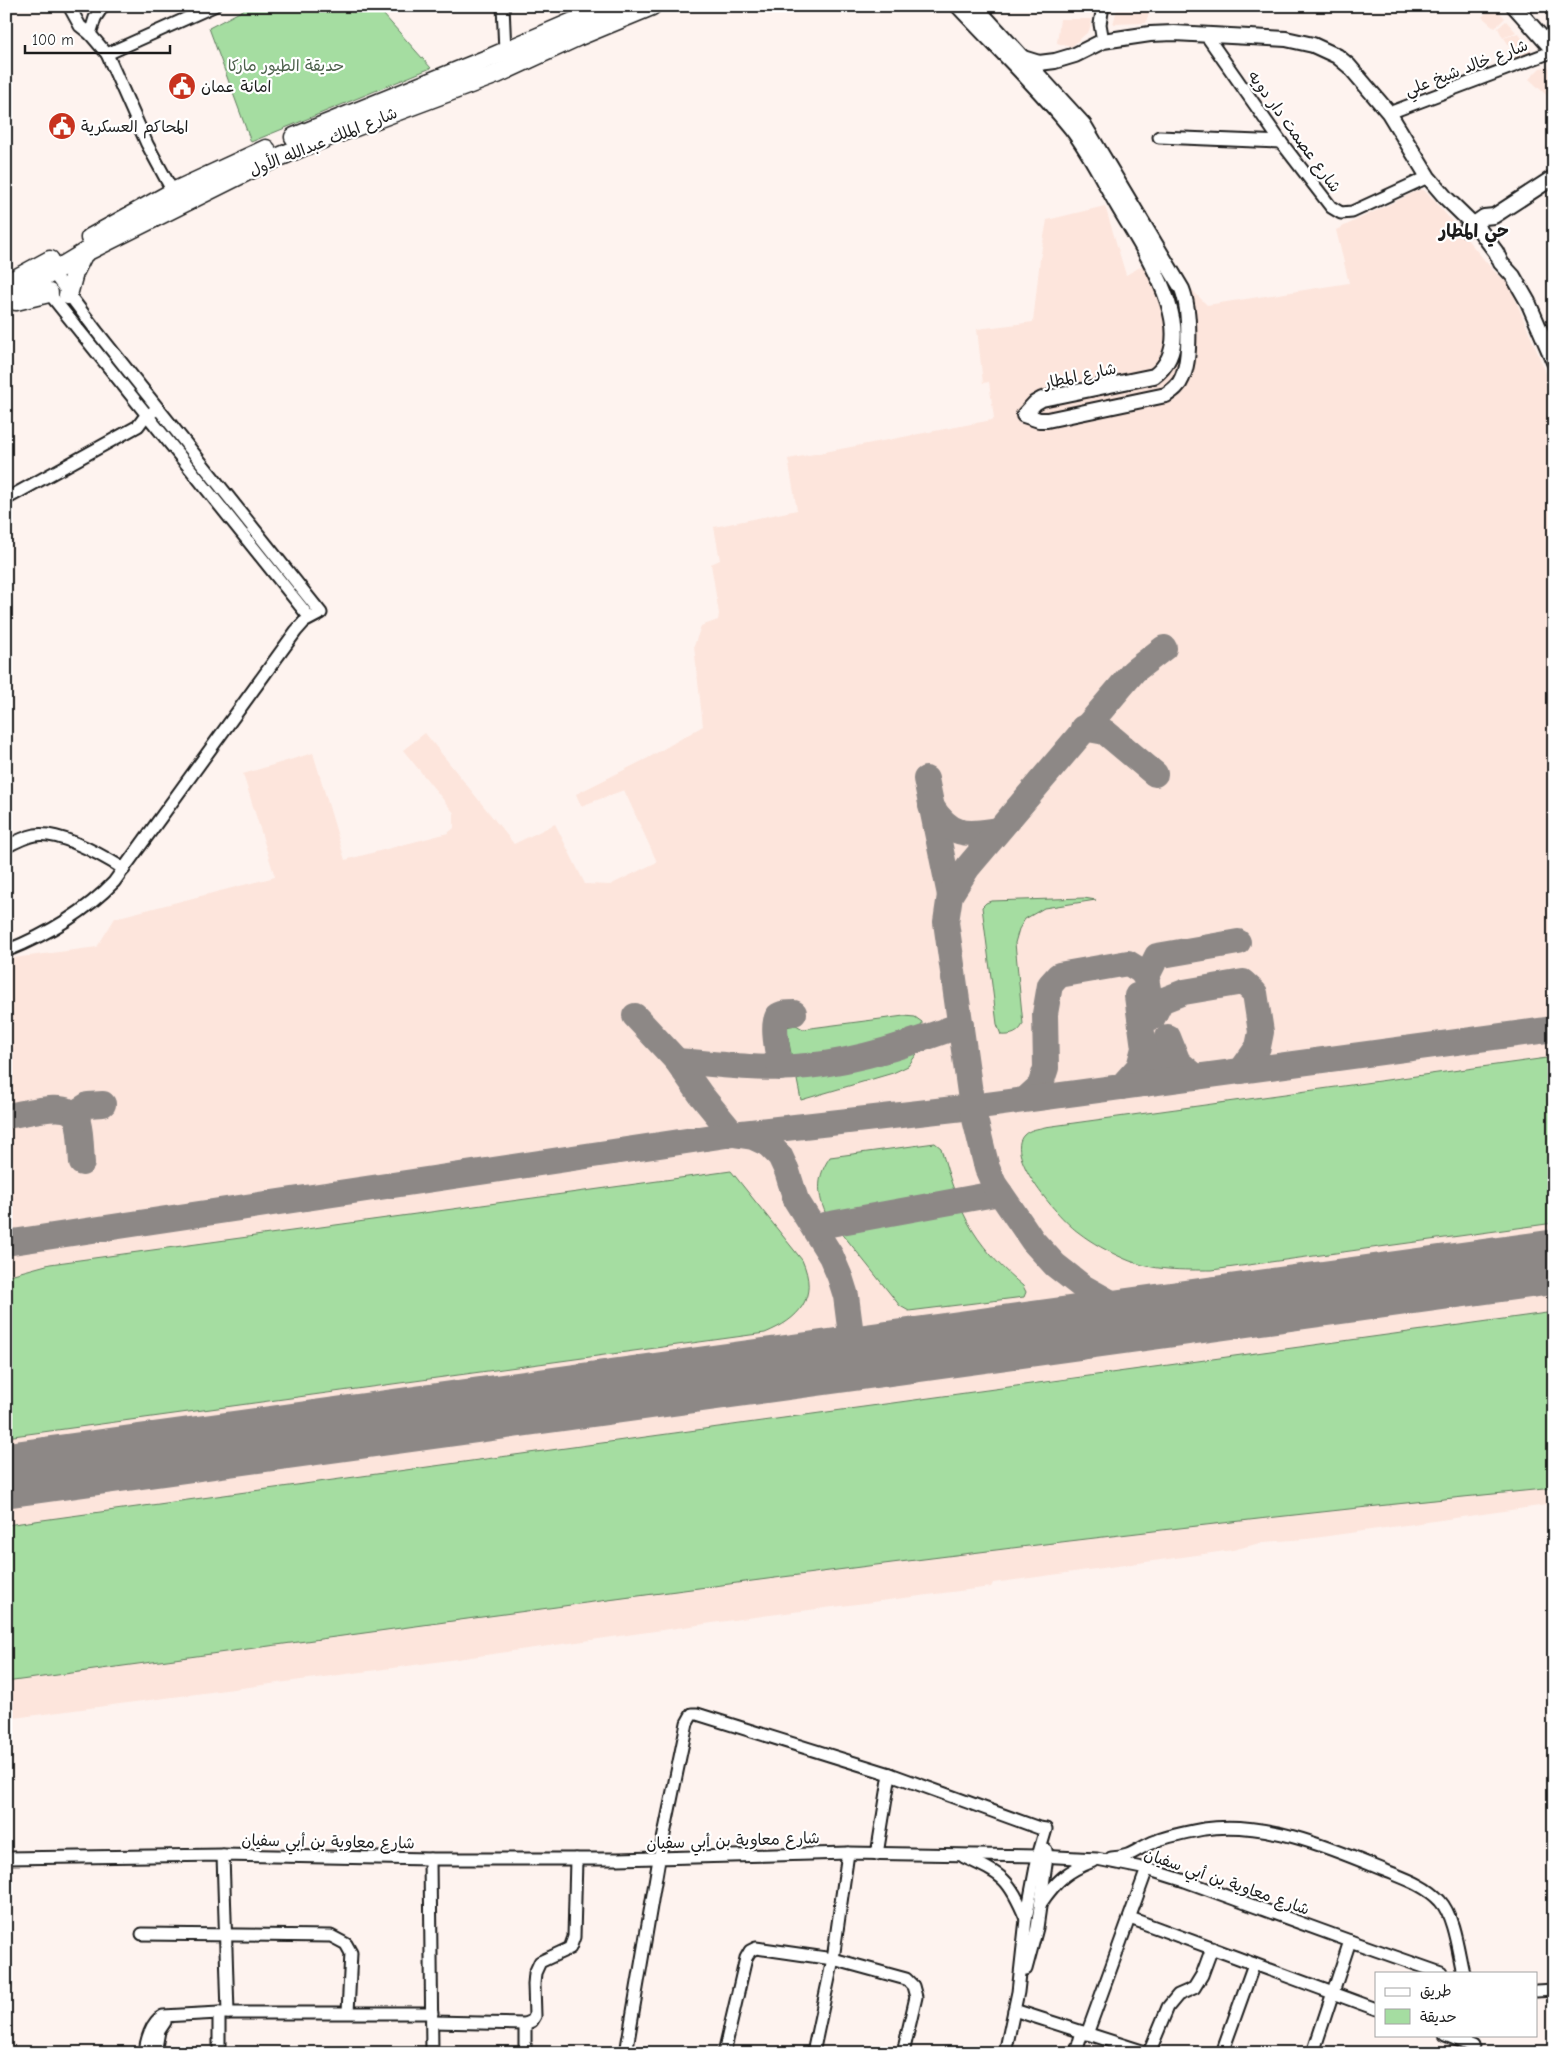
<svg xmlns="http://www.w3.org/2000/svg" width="1560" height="2059" font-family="'Comic Neue','Playpen Sans Arabic',sans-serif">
  <rect width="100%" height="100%" fill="#fef3ef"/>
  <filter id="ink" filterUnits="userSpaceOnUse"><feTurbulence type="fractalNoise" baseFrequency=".02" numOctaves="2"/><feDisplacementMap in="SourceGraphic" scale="10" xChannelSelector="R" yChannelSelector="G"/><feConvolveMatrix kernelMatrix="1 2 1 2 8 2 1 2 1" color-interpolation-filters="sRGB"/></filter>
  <g filter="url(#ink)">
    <g fill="#fde5dc">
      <path d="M1118 6H1151L1146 23 1113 24Z"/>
      <path d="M1493 6 1505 18 1495 28 1482 17Z"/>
      <path d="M1060 19H1092L1089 31 1071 47 1057 43Z"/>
      <path d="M1506 21 1516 32 1503 38 1498 28Z"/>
      <path d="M1518 33 1529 47 1531 52 1529 58 1510 65 1507 50 1511 48 1504 38Z"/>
      <path d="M1547 67 1554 70V102L1529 79 1540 68Z"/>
      <path d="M1421 189 1424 190 1434 200 1492 269 1509 284 1554 392V1504L1307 1539 1264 1542 1233 1550 993 1583 991 1587 755 1617 407 1666 6 1719V959L97 947 115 918 275 877 243 774 313 753 345 860 448 833 454 828V813L403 750 425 733 514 844 555 824 585 884 610 885 657 862 624 790 581 806 576 794 648 758 703 726 694 646 701 626 718 620 719 614 711 564 720 560 714 527 797 510 788 459 992 420 994 418 989 382 983 383 977 329 1033 322 1040 259 1047 220 1105 206 1126 275 1167 252 1191 289 1207 305 1349 283 1336 230Z"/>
    </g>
    <g fill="#a5dda1" stroke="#607c5e">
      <path d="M251 6H376L431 68 251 142 209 28Z"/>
      <path d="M1084 898 1096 900 1044 908 1025 919 1019 929 1015 943 1023 1024C1019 1033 1011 1036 1001 1035L997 1024 982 907 986 903 991 901Z"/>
      <path d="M904 1016 915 1017 922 1022 921 1038C902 1058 822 1071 794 1069L786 1027 796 1025 803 1029Z"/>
      <path d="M915 1051H919L908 1066 893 1073 801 1100 797 1080 808 1076 887 1061Z"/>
      <path d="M1554 1057V1223L1212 1270C1183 1270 1152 1271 1125 1259 1109 1252 1092 1243 1078 1232 1061 1220 1003 1156 1024 1135 1030 1129 1038 1129 1045 1127Z"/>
      <path d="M935 1143 941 1148C949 1176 958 1207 973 1231 986 1252 1005 1271 1023 1286L1026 1292 1024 1297 909 1311 900 1306 825 1212C817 1192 817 1176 830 1157Z"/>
      <path d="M731 1171 802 1260C819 1298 799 1319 765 1333L6 1437V1276L50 1264Z"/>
      <path d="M1554 1312V1488C1036 1538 521 1612 6 1682V1525Z"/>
    </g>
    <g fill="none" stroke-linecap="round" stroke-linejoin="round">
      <g stroke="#8d8886" stroke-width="26">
        <path d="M1083 728 1105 732 1155 774"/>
        <path d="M926 779 950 895"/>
        <path d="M931 806C951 837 965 835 998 830"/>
        <path d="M1146 978 1157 956 1238 942"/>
        <path d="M635 1016 677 1061 701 1095 733 1134 753 1137 768 1144 780 1156 787 1171 796 1200 831 1256 840 1277 846 1296 854 1358"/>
        <path d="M677 1061C720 1064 764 1071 807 1066 860 1061 911 1043 961 1025"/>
        <path d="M780 1068C779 1058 771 1024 778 1016 781 1013 789 1013 794 1013"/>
        <path d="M1145 1084 1164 1061 1168 1037 1178 1062 1196 1077"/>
        <path d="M1121 1087 1139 1067 1144 1048 1137 996"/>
        <path d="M1029 1096 1040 1086 1046 1068 1045 1014 1050 985 1059 975 1128 963 1141 971 1146 978 1153 1017 1161 1001 1184 992 1243 982 1255 993 1261 1032 1258 1047 1241 1071"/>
        <path d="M6 1116C23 1114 66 1100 76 1117 81 1126 81 1152 82 1163"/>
        <path d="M77 1119 80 1110 88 1105 103 1104"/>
        <path d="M814 1227 1000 1193"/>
        <path d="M6 1243 733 1134 972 1107 1554 1029"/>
        <path d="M1140 1319 1083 1287 1055 1265 1033 1241 994 1184 987 1168 972 1107 946 922 950 895 968 867 1134 671 1164 648"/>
      </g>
      <path stroke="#8d8886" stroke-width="65" d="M6 1475 1554 1262"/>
      <g stroke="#1c1c1c" stroke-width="15">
        <g id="minor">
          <path d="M69 6 80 26 90 34 107 54 147 144 173 192"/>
          <path d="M503 6 505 51"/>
          <path d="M1103 6 1100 24 1103 41"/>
          <path d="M90 34 95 18 103 6"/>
          <path d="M1206 35 1281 142 1331 207 1341 213 1352 212 1428 177"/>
          <path d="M107 54 214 6"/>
          <path d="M1389 113 1554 51"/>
          <path d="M1159 137 1281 142"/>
          <path d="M45 288 310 618"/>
          <path d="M6 499 138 426 144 418 154 411"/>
          <path d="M6 847C15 842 25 837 35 835 60 831 103 856 124 869"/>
          <path d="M6 951C46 935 84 913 114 882L296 631 304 622 321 613 98 333 52 272"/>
          <path d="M877 1854 890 1774"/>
          <path d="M223 1855 228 2013"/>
          <path d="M964 1857C1003 1875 1009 1878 1026 1919"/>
          <path d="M6 1858 223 1855 430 1859H618L848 1853 1038 1856 1097 1859 1147 1869 1185 1881 1350 1941 1441 1973"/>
          <path d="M1111 1858C1133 1857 1137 1848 1156 1841 1171 1835 1188 1832 1204 1829 1265 1820 1328 1847 1384 1870 1403 1878 1426 1885 1440 1901 1454 1916 1458 1952 1463 1973"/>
          <path d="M430 1859 432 2053"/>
          <path d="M1041 1903C1057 1880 1067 1871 1093 1861"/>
          <path d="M1130 1918 1376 2009"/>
          <path d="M142 1934 331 1936 346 1944 351 1953 348 2012"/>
          <path d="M1026 1969 1037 1928 1047 1857 1046 1850"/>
          <path d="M1536 1991 1554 1990"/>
          <path d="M1014 2010 1148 2053"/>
          <path d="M432 2022 525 2024 532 2021 535 2016 534 1984 535 1973 540 1962 570 1948 574 1937 576 1859"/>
          <path d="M1087 2034 1147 1869"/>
          <path d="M1445 2035 1473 2046"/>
          <path d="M145 2053C146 2041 151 2022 163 2016L219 2013H432"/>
          <path d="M155 2053 159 2031 165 2022"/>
          <path d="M219 2053V2013"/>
          <path d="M525 2053V2024"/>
          <path d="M626 2053 659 1859 687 1723 692 1714H697L890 1774 1039 1828 1046 1829 1038 1856 1026 1919 1018 1992 1005 2053"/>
          <path d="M724 2053 746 1958 750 1951 756 1948 833 1959 906 1979 913 1986 916 1997 903 2053"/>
          <path d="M813 2053 833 1959 848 1853"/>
          <path d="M1076 2053 1082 2032"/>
          <path d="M1149 2053 1168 2007 1178 1995 1194 1988 1202 1975 1212 1948"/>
          <path d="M1222 2053 1254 1964"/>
          <path d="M1313 2053 1350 1941"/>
        </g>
      </g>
      <g stroke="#1c1c1c" stroke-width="18">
        <g id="tertiary">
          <path d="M958 6C995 46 1037 85 1071 128 1090 152 1103 180 1118 206 1141 246 1206 337 1154 376L1042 399 1035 403 1024 415 1039 420H1047L1166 395C1173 390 1179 386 1182 378 1191 359 1190 309 1182 289L1084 125 975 6"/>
          <path d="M1514 6 1554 51"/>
          <path d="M1023 58 1039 63 1055 61 1075 55 1103 41 1150 34 1174 33 1286 39 1313 45 1337 56 1349 66 1389 113 1428 177 1446 198 1481 232 1496 252 1501 263 1513 276 1528 302 1554 362"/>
          <path d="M1467 229 1484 217 1494 216 1554 177"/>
        </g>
      </g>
      <g stroke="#1c1c1c" stroke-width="21">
        <g id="primary">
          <path d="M294 137 492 57 610 6"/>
          <path d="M90 238 173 192 266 149"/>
          <path d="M6 284 50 260"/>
          <path d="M68 295 74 273 84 253"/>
          <path d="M6 300 84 253 258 166 307 145 497 74 577 37 652 6"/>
          <path d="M16 301 49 293"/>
        </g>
      </g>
      <use href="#minor" stroke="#fff" stroke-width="11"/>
      <use href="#tertiary" stroke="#fff" stroke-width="14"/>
      <use href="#primary" stroke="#fff" stroke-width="18"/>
    </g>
  </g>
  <defs>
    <g id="civic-disc" transform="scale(1.4375)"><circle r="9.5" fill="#c8321e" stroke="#fff"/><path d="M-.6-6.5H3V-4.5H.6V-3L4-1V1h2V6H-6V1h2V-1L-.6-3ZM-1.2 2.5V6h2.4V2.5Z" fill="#fff"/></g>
  </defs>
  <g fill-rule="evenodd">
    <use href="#civic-disc" x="182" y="86"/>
    <use href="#civic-disc" x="62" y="126"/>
  </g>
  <g text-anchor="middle" stroke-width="4.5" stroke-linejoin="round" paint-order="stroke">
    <g font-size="16" fill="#4c604b" stroke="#fff">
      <text x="286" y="71">حديقة الطيور ماركا</text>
    </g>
    <g font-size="16" fill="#1c1c1c" stroke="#fff">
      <text transform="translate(1466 67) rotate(-21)" y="6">شارع خالد شيخ علي</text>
      <text transform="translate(1295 131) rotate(54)" y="6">شارع عصمت دار دويه</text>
      <text transform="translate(323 141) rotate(-22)" y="6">شارع الملك عبدالله الأول</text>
      <text transform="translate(1080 375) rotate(-12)" y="6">شارع المطار</text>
      <text transform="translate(733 1840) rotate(-2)" y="6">شارع معاوية بن أبي سفيان</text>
      <text transform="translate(328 1841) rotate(1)" y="6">شارع معاوية بن أبي سفيان</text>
      <text transform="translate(1227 1881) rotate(19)" y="6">شارع معاوية بن أبي سفيان</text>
    </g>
    <g font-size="16" fill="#1c1c1c" stroke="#fff" text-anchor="start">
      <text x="201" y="92">امانة عمان</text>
      <text x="81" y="132">المحاكم العسكرية</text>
    </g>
    <g font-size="18" font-weight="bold" fill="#1c1c1c" stroke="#fff">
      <text x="1474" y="237">حي المطار</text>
    </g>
  </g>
  <rect width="1560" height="2059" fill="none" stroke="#fff" stroke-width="25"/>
  <rect x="12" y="12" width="1535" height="2034" fill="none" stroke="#1c1c1c" stroke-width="2" filter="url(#ink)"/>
  <rect x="1375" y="1972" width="162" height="65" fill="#ffffff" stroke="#a4a4a4"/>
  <rect x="1385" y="1988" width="25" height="8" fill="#ffffff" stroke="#a4a4a4"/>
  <text x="1420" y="1996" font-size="15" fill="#1c1c1c">طريق</text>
  <rect x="1385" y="2009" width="25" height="15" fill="#a5dda1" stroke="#a4a4a4"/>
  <text x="1420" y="2022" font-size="15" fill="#1c1c1c">حديقة</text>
  <path d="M25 45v8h145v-8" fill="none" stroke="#1c1c1c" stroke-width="2.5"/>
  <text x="32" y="45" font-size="15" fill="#1c1c1c" stroke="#ffffff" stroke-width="4" paint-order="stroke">100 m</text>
</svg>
